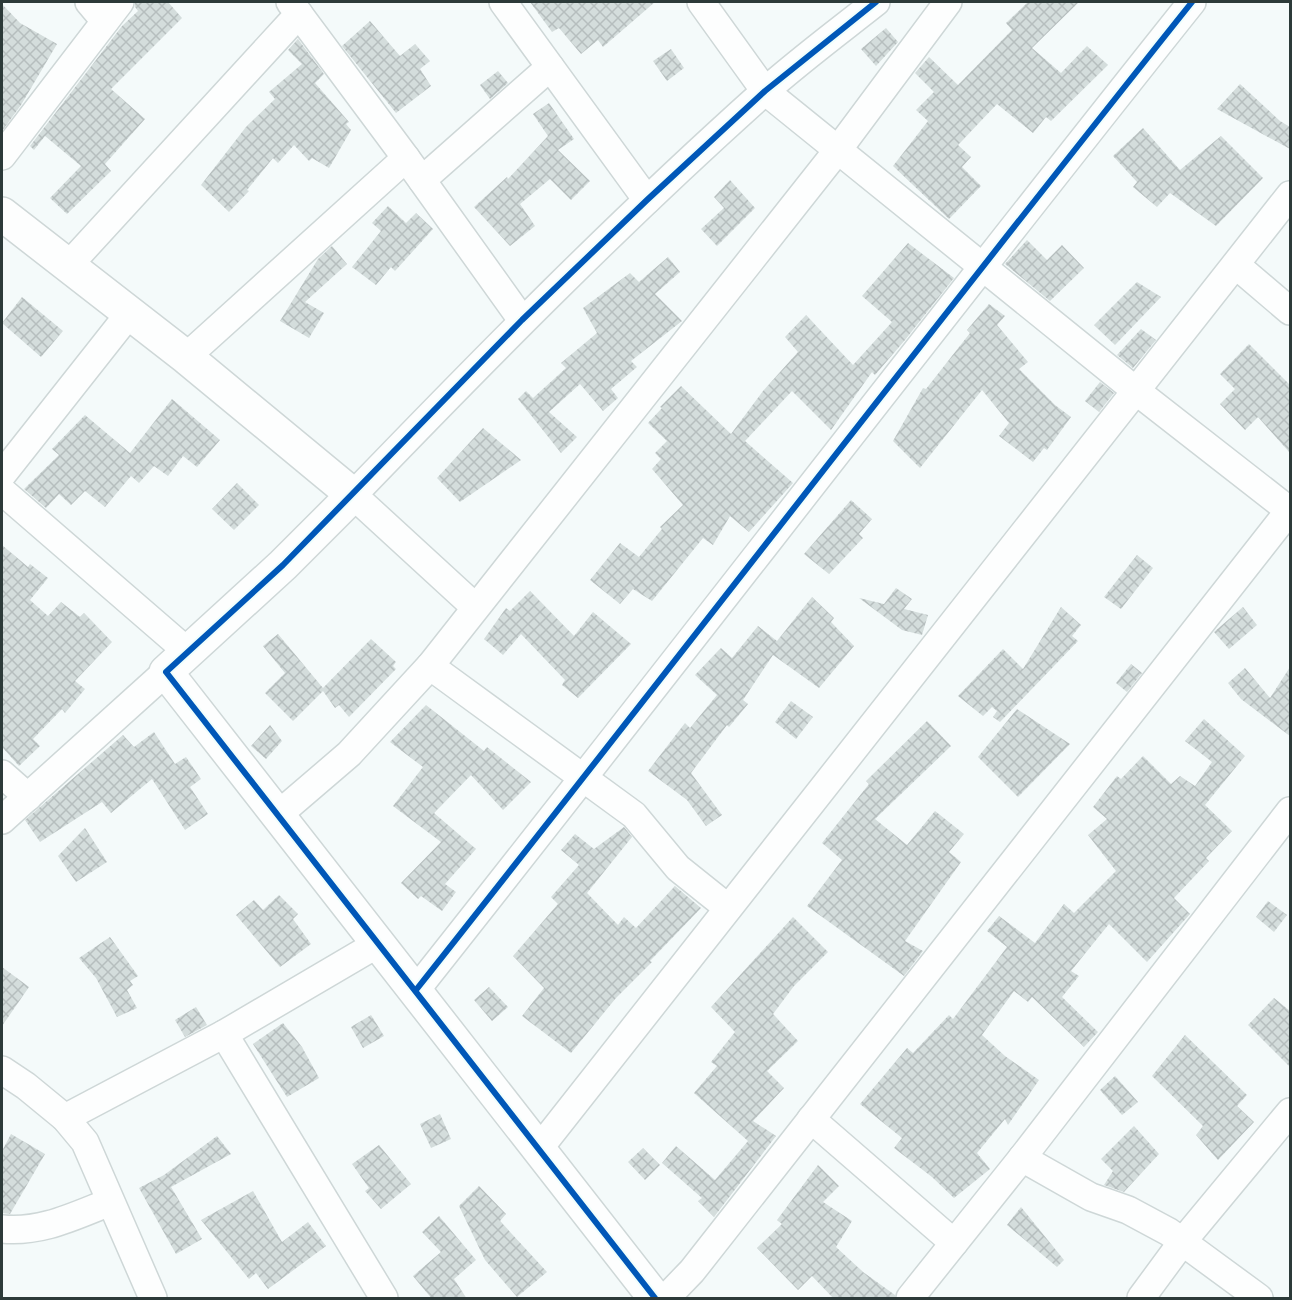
<svg xmlns="http://www.w3.org/2000/svg" width="1292" height="1300" font-family="Raleway,sans-serif">
  <defs>
    <pattern id="building-cross-hatch" width="8" height="8" patternUnits="userSpaceOnUse" patternTransform="scale(1.5)"><rect width="8" height="8" fill="#d4dddc"/><path d="M0 0l8 8M0 8l8-8" fill="none" stroke="#b6bebe"/></pattern>
  </defs>
  <rect width="100%" height="100%" fill="#f4fafa"/>
  <g fill="url(#building-cross-hatch)">
    <path d="M135 2H168L182 18 111 89 145 119 105 164 111 171 67 214 50 198 81 166 45 136 34 150 30 146 122 26 138 11 135 7Z"/>
    <path d="M530 2H655L603 47 598 40 581 54 559 28 552 32Z"/>
    <path d="M1028 2H1079L1032 48 1061 73 1087 46 1108 65 1051 121 1046 117 1033 133 997 104 958 145 971 157 962 167 981 186 949 219 893 166 928 121 916 110 934 92 915 73 929 57 958 85 1012 30 1006 23Z"/>
    <path d="M2 4 20 23 57 44 21 105 2 131Z"/>
    <path d="M370 21 400 56 415 44 430 61 420 69 431 86 396 113 342 46Z"/>
    <path d="M886 28 898 42 876 66 861 49Z"/>
    <path d="M298 39 324 74 315 83 349 122 346 124 351 130 329 168 312 158 309 161 294 145 278 163 273 158 247 190 249 191 229 212 201 185 246 127 275 99 269 92 302 64 288 50Z"/>
    <path d="M671 49 684 68 667 81 653 61Z"/>
    <path d="M498 71 508 83 490 99 480 85Z"/>
    <path d="M1240 84 1280 121 1290 127V149L1217 109Z"/>
    <path d="M549 103 574 139 558 150 590 181 571 200 550 179 520 204 535 226 510 246 474 207 507 177 508 179 548 136 533 114Z"/>
    <path d="M1143 128 1180 170 1221 136 1263 178 1216 226 1170 193 1157 207 1133 187 1137 182 1113 156Z"/>
    <path d="M730 180 755 208 717 246 701 229 724 208 714 197Z"/>
    <path d="M388 206 406 223 416 213 433 229 395 271 391 267 376 285 352 267 381 231 372 223Z"/>
    <path d="M1027 240 1047 260 1062 245 1084 268 1050 301 1005 264Z"/>
    <path d="M908 243 954 278 905 340 875 375 872 372 831 430 792 391 745 441 793 483 749 532 730 516 713 545 703 538 652 601 633 589 620 604 590 580 620 543 639 557 662 529 660 527 683 505 652 469 661 459 655 453 667 441 648 423 662 408 660 407 681 386 731 434 763 391 798 352 785 337 806 315 853 365 892 322 862 296Z"/>
    <path d="M332 246 347 264 305 302 324 313 309 338 280 321 318 259Z"/>
    <path d="M668 257 680 272 655 294 682 321 631 361 637 367 611 389 618 398 603 411 580 384 549 412 577 437 561 453 518 399 526 391 533 398 566 368 561 363 597 333 583 308 630 273 639 282Z"/>
    <path d="M1137 282 1161 297 1115 345 1094 325Z"/>
    <path d="M22 297 63 331 41 357 2 323Z"/>
    <path d="M989 304 1005 316 997 325 1028 362 1019 369 1055 405 1071 417 1047 450 1044 448 1033 462 999 436 1009 423 982 390 920 468 893 441 923 388 926 389 970 333 967 330Z"/>
    <path d="M1141 329 1156 340 1133 368 1117 355Z"/>
    <path d="M1249 344 1290 385V453L1258 417 1245 430 1220 404 1235 389 1220 374Z"/>
    <path d="M1100 382 1114 393 1099 412 1085 401Z"/>
    <path d="M172 399 220 440 197 467 183 456 168 476 154 466 139 483 131 476 105 507 85 491 71 505 59 494 46 508 24 489 59 455 52 449 85 415 130 453Z"/>
    <path d="M483 428 521 460 460 502 437 478Z"/>
    <path d="M237 483 259 505 234 530 212 509Z"/>
    <path d="M851 500 872 519 859 534 863 538 829 574 804 554Z"/>
    <path d="M2 545 28 567 30 564 48 578 30 600 48 616 61 602 80 617 84 613 112 642 75 681 85 689 65 713 62 709 33 739 40 746 19 766 2 747Z"/>
    <path d="M1137 555 1153 568 1121 609 1104 597Z"/>
    <path d="M896 588 912 599 904 609 928 615 922 635 902 630 859 598 884 604Z"/>
    <path d="M530 591 574 636 593 612 631 644 578 698 562 685 565 680 521 634 503 655 484 639 506 608 510 611Z"/>
    <path d="M812 597 834 618 831 622 854 646 819 688 773 655 743 700 748 704 729 727 727 725 691 773 722 815 706 826 687 800 648 771 685 723 690 728 717 695 695 675 721 648 732 658 758 626 777 641Z"/>
    <path d="M1061 607 1081 625 1072 636 1078 641 1000 722 993 717 997 711 992 707 983 716 958 696 1003 649 1023 669Z"/>
    <path d="M1243 607 1257 625 1229 649 1214 632Z"/>
    <path d="M278 634 323 688 371 639 396 662 393 666 396 669 349 717 339 705 335 708 323 691 293 721 265 693 285 673 263 646Z"/>
    <path d="M1131 664 1142 673 1127 692 1116 683Z"/>
    <path d="M1290 667V736L1241 699 1228 683 1245 668 1270 698Z"/>
    <path d="M791 701 813 717 796 739 775 722Z"/>
    <path d="M426 705 484 751 487 747 531 782 503 810 471 775 434 813 476 849 445 884 456 892 442 911 421 896 418 899 401 883 441 842 393 806 423 767 390 742Z"/>
    <path d="M1017 709 1070 744 1018 797 978 757Z"/>
    <path d="M1204 719 1245 756 1205 805 1232 831 1206 858 1209 861 1174 898 1190 914 1147 962 1109 924 1071 971 1079 976 1062 997 1098 1032 1084 1047 1032 997 1028 1002 1014 991 982 1035 1005 1056 1039 1080 1008 1125 1005 1119 977 1153 990 1169 954 1198 932 1177 894 1148 902 1138 860 1104 907 1048 913 1053 949 1015 953 1019 1007 947 987 931 999 916 1035 943 1064 904 1074 913 1116 871 1088 835 1107 819 1093 807 1117 776 1121 779 1143 756 1171 784 1180 776 1195 786 1212 762 1185 741Z"/>
    <path d="M927 721 951 746 875 819 907 845 935 811 964 834 949 852 961 862 905 941 923 951 904 976 807 906 842 860 822 843 869 784 866 781Z"/>
    <path d="M270 725 282 741 266 759 251 746Z"/>
    <path d="M154 732 175 764 186 757 201 779 190 787 208 814 185 830 152 779 111 813 102 802 40 842 25 820 123 735 134 747Z"/>
    <path d="M624 827 632 837 587 893 618 925 624 917 636 928 675 886 701 908 650 961 652 962 616 998 571 1053 522 1016 544 988 513 956 558 904 551 897 579 865 561 850 575 834 594 849Z"/>
    <path d="M85 828 107 862 76 882 58 856Z"/>
    <path d="M279 895 298 914 293 919 311 944 280 967 236 915 254 900 263 910Z"/>
    <path d="M1268 901 1287 915 1274 932 1256 917Z"/>
    <path d="M793 917 828 952 794 986 773 1014 798 1041 767 1071 784 1088 753 1121 776 1136 714 1217 698 1201 702 1198 662 1163 676 1146 715 1180 748 1141 694 1093 717 1066 711 1062 735 1032 711 1007Z"/>
    <path d="M110 937 138 976 130 981 133 985 127 990 137 1008 117 1017 96 978 79 958Z"/>
    <path d="M2 967 29 987 2 1026Z"/>
    <path d="M489 987 508 1007 492 1021 474 1000Z"/>
    <path d="M1274 998 1290 1011V1067L1248 1025Z"/>
    <path d="M196 1007 207 1025 185 1037 175 1020Z"/>
    <path d="M371 1015 384 1036 363 1048 351 1027Z"/>
    <path d="M283 1023 302 1047 319 1078 287 1097 253 1044Z"/>
    <path d="M1185 1035 1247 1095 1237 1106 1254 1122 1218 1160 1196 1135 1203 1126 1152 1076Z"/>
    <path d="M1115 1076 1138 1102 1122 1115 1100 1090Z"/>
    <path d="M440 1114 451 1139 431 1148 420 1124Z"/>
    <path d="M1134 1126 1159 1154 1124 1192 1104 1185 1113 1171 1101 1159Z"/>
    <path d="M11 1134 45 1154 10 1214 2 1213V1151Z"/>
    <path d="M217 1136 231 1154 171 1187 202 1239 176 1254 139 1188 164 1175Z"/>
    <path d="M379 1145 411 1184 381 1209 365 1191 369 1188 352 1164Z"/>
    <path d="M643 1148 660 1165 645 1180 628 1162Z"/>
    <path d="M818 1165 839 1186 823 1202 852 1221 836 1247 863 1272 895 1295V1299H834L812 1276 798 1290 757 1248 782 1224 777 1220Z"/>
    <path d="M479 1186 506 1214 500 1221 547 1272 517 1297 485 1260 459 1206Z"/>
    <path d="M253 1191 282 1242 308 1222 326 1246 268 1289 256 1273 249 1279 201 1220Z"/>
    <path d="M1021 1207 1064 1260 1057 1267 1007 1225Z"/>
    <path d="M439 1216 476 1260 454 1279 467 1299H432L413 1276 441 1252 422 1232Z"/>
  </g>
  <g fill="none" stroke-linecap="round" stroke-linejoin="round">
    <g stroke="#ced7d7" stroke-width="30">
      <g id="minor">
        <path d="M89 2 105 21"/>
        <path d="M290 2 406 158 522 320"/>
        <path d="M503 2 647 200"/>
        <path d="M701 2 765 91 1135 390 1290 511"/>
        <path d="M2 156 120 2"/>
        <path d="M422 180 550 67"/>
        <path d="M1236 265 1290 311"/>
        <path d="M67 267 299 14"/>
        <path d="M186 357 406 158"/>
        <path d="M2 475 129 314"/>
        <path d="M2 491 188 652"/>
        <path d="M475 607 353 495C486 357 620 221 763 93 799 61 838 32 876 2"/>
        <path d="M430 666 634 815 678 868 728 908"/>
        <path d="M2 774 28 797"/>
        <path d="M279 814 349 754 430 666 837 151 948 2"/>
        <path d="M2 820 166 672"/>
        <path d="M416 990C676 662 931 329 1192 2"/>
        <path d="M224 1034 384 1298"/>
        <path d="M2 1070 26 1086 65 1118 85 1142 153 1298"/>
        <path d="M65 1118 224 1034 379 943"/>
        <path d="M811 1119 954 1243"/>
        <path d="M538 1150 1290 195"/>
        <path d="M1022 1158 1091 1197 1128 1210 1169 1232 1259 1298"/>
        <path d="M2 1229C41 1233 74 1216 110 1202"/>
        <path d="M666 1298 692 1271 1289 511"/>
        <path d="M910 1298 1022 1158 1290 811"/>
        <path d="M1141 1298 1183 1241 1290 1112"/>
      </g>
    </g>
    <g stroke="#ced7d7" stroke-width="36">
      <path id="tertiary" d="M2 214 186 357 353 495 283 565 166 672 655 1298"/>
    </g>
    <use href="#minor" stroke="#fdfefe" stroke-width="27"/>
    <use href="#tertiary" stroke="#fdfefe" stroke-width="33"/>
    <g stroke="#f0fefc" stroke-width="10">
      <g id="cycleway">
        <path d="M416 990C676 662 931 329 1192 2"/>
        <path d="M655 1298 166 672 283 565 522 320 647 200 765 91 876 2"/>
      </g>
    </g>
    <use href="#cycleway" stroke="#0057b8" stroke-width="6"/>
  </g>
  <rect width="1292" height="1300" fill="none" stroke="#2c3a39" stroke-width="6"/>
</svg>
